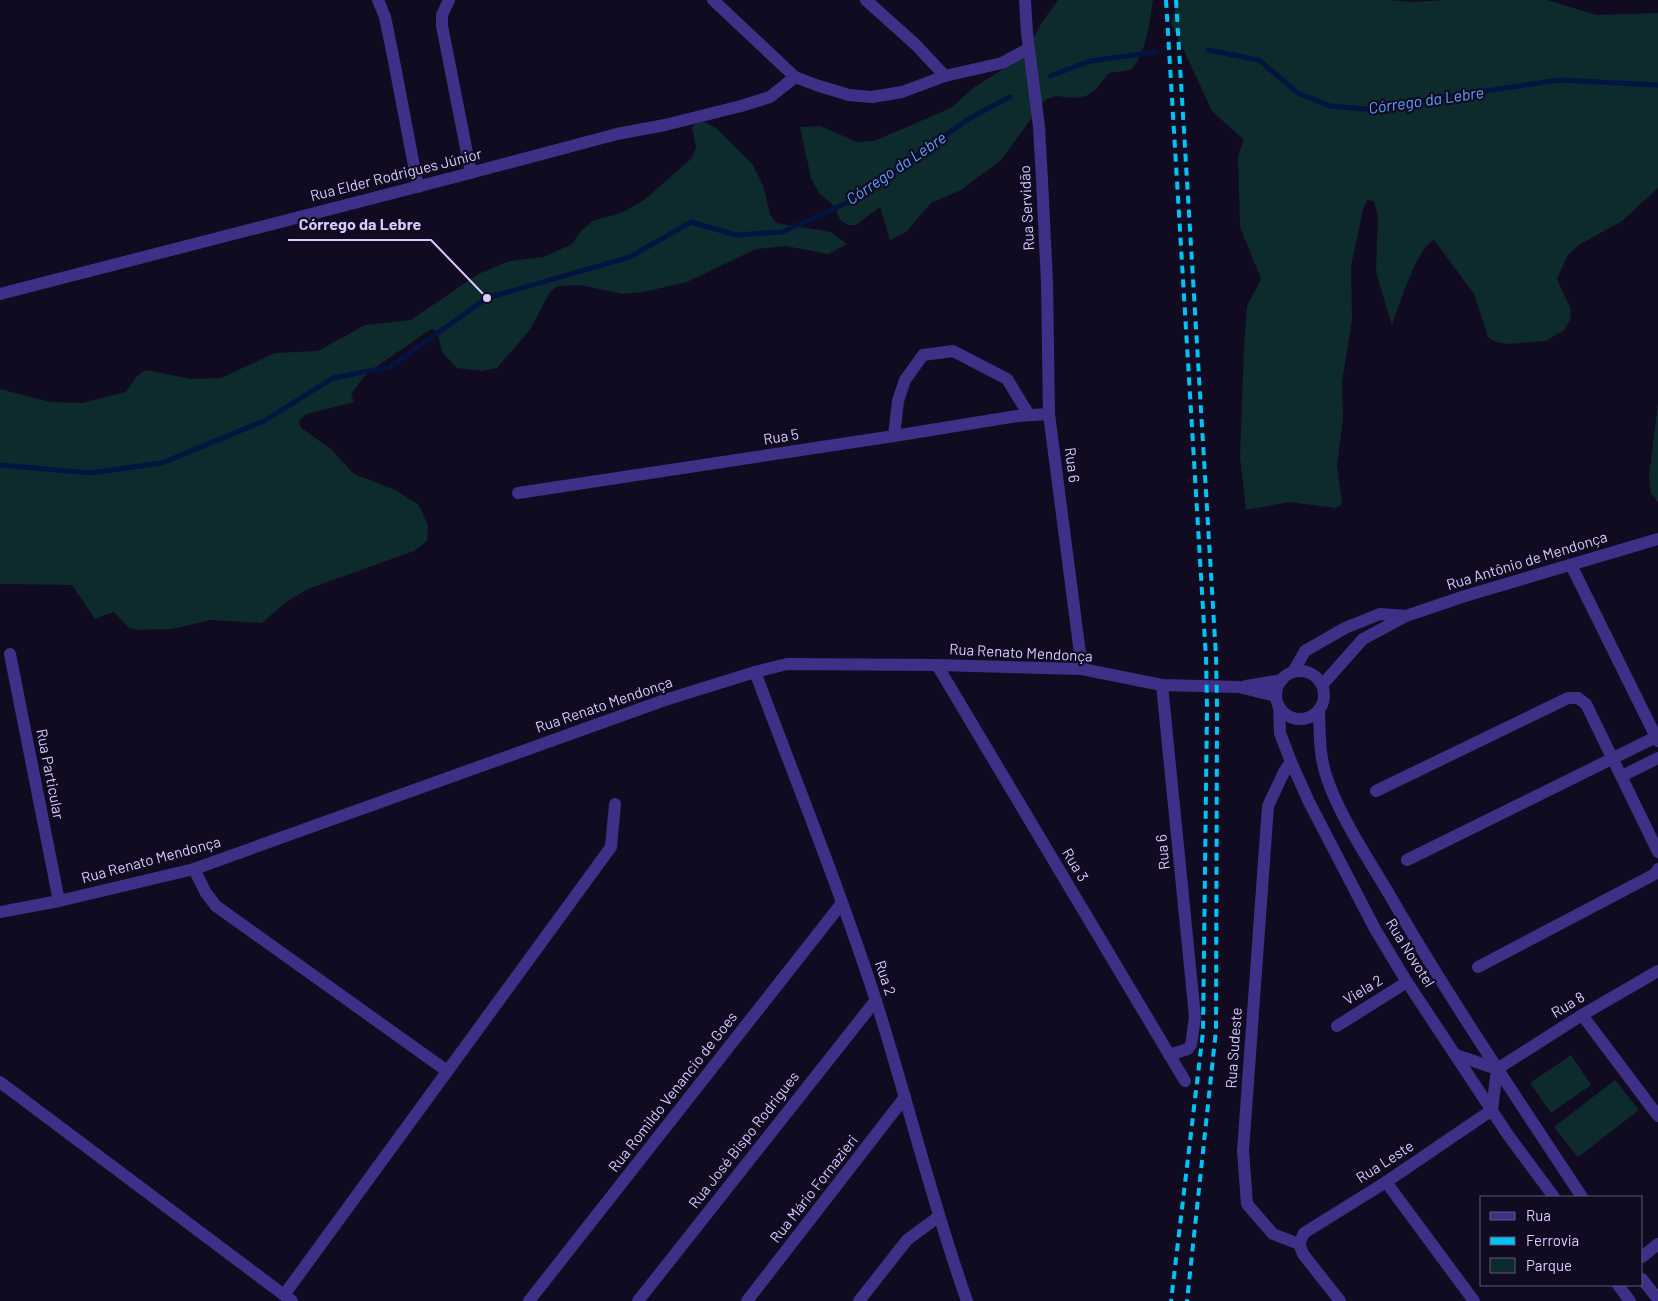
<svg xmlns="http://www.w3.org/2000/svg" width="1658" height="1301" font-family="Barlow,sans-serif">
  <rect width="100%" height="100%" fill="#110b21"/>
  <g fill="#0d2a2c">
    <path d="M1058 0H1153C1149 24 1147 51 1131 70L1109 73 1095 90 1086 96 1075 98 1056 96 1045 100 1001 160 961 190 931 203 906 232 890 240 880 207 856 225H848L840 220 836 208 819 193 811 178 800 127 820 126 857 142 874 141 951 108 973 88 1025 55 1042 22Z"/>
    <path d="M1178 0H1391L1412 2 1445 0H1547L1596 15 1658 13V188L1622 221 1579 245 1567 256 1557 279 1571 310 1570 320 1564 330 1546 341 1509 344 1496 342 1488 337 1474 294 1434 240C1417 247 1399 306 1392 325L1376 272 1378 216 1374 201 1367 200 1363 209 1351 266 1352 320 1342 382 1343 419 1337 465 1342 504 1336 508 1289 502 1246 510 1240 457 1244 347 1247 306 1261 279 1240 227 1238 156 1244 140 1212 111 1171 23Z"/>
    <path d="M700 120 715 127 753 165 764 188 770 214 776 223 831 232 847 244 828 254 786 246 756 249 687 282 643 292 624 294 580 285 558 286 550 292 529 331 497 368 482 371 457 368 442 352 437 331 431 329 366 374 351 394 354 402 307 414 299 420 300 427 332 450 354 474 395 490 419 505 428 525 427 541 414 551 308 589 286 602 262 623 211 620 172 629 136 630 128 627 114 612 95 619 72 585 0 584V389L50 402 82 403 126 392 137 376 146 370 191 379 221 378 275 353 318 351 365 325 411 320 478 274 510 261 544 257 572 244 582 230 593 221 623 212 644 200 692 158 696 147 692 127Z"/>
    <path d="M1658 403V502L1651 493 1649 476Z"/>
    <path d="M1571 1055 1591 1085 1551 1113 1530 1083Z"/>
    <path d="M1615 1080 1639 1110 1578 1157 1554 1127Z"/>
  </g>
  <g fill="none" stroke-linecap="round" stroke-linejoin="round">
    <g stroke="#041441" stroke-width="5">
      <path d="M1208 50 1259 60 1298 93 1330 106 1365 109 1559 80 1658 85"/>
      <path d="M1050 76 1090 61 1156 52"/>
      <path d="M0 465 91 473 162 463 264 421 333 378 390 367 487 298 630 257 691 222 736 235 782 232 853 200 970 118 1010 97"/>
    </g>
    <g stroke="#3d3086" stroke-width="12">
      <path d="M378 0 385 17 393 56 418 187"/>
      <path d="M449 0 442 15V26L471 173"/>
      <path d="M713 0 795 77 816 85 849 95 872 97 902 92 945 76 1002 63 1028 49"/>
      <path d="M866 0 916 45 945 76"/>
      <path d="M1025 0 1027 33 1039 127 1042 180 1047 283 1049 414 1082 669"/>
      <path d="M0 294 455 177 617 134 665 125 741 106 770 97 795 77"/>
      <path d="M894 436 898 401 905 380 923 355 953 351 1007 379 1029 415"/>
      <path d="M518 493 894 436 1017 416 1049 414"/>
      <path d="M1571 565 1658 741"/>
      <path d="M10 654 59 901"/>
      <path d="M937 665 1185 1081"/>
      <circle cx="1300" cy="695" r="24"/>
      <path d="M755 672C796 781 840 890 876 1001 908 1101 932 1203 967 1301"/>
      <path d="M1293 672 1305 651 1345 628 1380 614 1406 616"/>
      <path d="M1162 685 1195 1017 1191 1045 1188 1049 1169 1055"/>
      <path d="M1322 685 1363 639 1406 616 1465 596 1658 539"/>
      <path d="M1246 686 1282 680"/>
      <path d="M1279 706 1280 733 1291 762 1309 802 1375 929 1407 982 1508 1135 1554 1197"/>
      <path d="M1319 710C1320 735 1319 758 1328 781 1341 818 1369 860 1389 894 1449 998 1516 1097 1582 1197"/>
      <path d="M1291 762 1284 772 1268 806 1243 1151 1247 1204 1273 1234 1299 1244"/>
      <path d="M1622 776 1658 758"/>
      <path d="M1376 791 1568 698H1578L1586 704 1658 852"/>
      <path d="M1407 860 1656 737"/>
      <path d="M194 869 206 893 216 906 447 1071"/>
      <path d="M0 912 59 901 194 869 665 700 755 672 787 664 937 665 1082 669 1162 685 1239 687 1276 696"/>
      <path d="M1478 967 1655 874 1658 869"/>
      <path d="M1582 1015 1658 1116"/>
      <path d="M1337 1026 1407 982"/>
      <path d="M1456 1055 1497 1069"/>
      <path d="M1497 1069 1582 1015 1658 971"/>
      <path d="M0 1082 292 1301"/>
      <path d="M1492 1110 1497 1069"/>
      <path d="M1386 1182 1474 1301"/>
      <path d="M1299 1244 1304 1233 1386 1182 1492 1110"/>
      <path d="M1299 1244 1303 1254 1340 1301"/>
      <path d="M1642 1257 1658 1244"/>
      <path d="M1642 1279 1658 1299"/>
      <path d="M1618 1285 1630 1301"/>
      <path d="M284 1295 611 847 615 804"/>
      <path d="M529 1301 842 903"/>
      <path d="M638 1301 876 1000"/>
      <path d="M747 1301 905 1097"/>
      <path d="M859 1301 907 1240 938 1217"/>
    </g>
    <g stroke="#00c3f6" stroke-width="4" stroke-dasharray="8 6" stroke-linecap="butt">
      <path d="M1166 0 1206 658 1207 708 1203 1032 1171 1301"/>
      <path d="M1176 0 1216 656 1217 708 1216 1030 1187 1301"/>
    </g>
  </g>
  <g text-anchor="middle" stroke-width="4.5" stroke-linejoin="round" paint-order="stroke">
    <g font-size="15" fill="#d7cbff" stroke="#110b21">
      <text transform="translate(396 175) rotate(-14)" y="5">Rua Elder Rodrigues Júnior</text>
      <text transform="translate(1027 208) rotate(-93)" y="5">Rua Servidão</text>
      <text transform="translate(781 437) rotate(-9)" y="5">Rua 5</text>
      <text transform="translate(1072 465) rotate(83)" y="5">Rua 6</text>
      <text transform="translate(1527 561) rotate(-17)" y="5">Rua Antônio de Mendonça</text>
      <text transform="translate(1021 653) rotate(3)" y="5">Rua Renato Mendonça</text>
      <text transform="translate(604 705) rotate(-19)" y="5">Rua Renato Mendonça</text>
      <text transform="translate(50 774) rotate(79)" y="5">Rua Particular</text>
      <text transform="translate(1163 852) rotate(-96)" y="5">Rua 6</text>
      <text transform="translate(151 860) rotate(-15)" y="5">Rua Renato Mendonça</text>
      <text transform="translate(1075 865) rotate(59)" y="5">Rua 3</text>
      <text transform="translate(1410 953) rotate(58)" y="5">Rua Novotel</text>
      <text transform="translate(885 978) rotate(71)" y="5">Rua 2</text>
      <text transform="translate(1363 990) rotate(-32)" y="5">Viela 2</text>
      <text transform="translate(1568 1005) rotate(-31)" y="5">Rua 8</text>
      <text transform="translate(1234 1048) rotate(-86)" y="5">Rua Sudeste</text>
      <text transform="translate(673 1092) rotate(-52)" y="5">Rua Romildo Venancio de Goes</text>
      <text transform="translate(744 1140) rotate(-52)" y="5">Rua José Bispo Rodrigues</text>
      <text transform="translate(1385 1162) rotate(-33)" y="5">Rua Leste</text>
      <text transform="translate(814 1189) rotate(-52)" y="5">Rua Mário Fornazieri</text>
    </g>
    <g font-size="16" font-style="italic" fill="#59a0ff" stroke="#110b21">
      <text transform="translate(1426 100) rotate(-8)" y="6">Córrego da Lebre</text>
      <text transform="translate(896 168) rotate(-34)" y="6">Córrego da Lebre</text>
    </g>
  </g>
  <path fill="none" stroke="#d7cbff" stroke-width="2" d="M487 298L431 240H288"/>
  <circle fill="#d7cbff" stroke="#110b21" stroke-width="2" cx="487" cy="298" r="5"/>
  <g font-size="16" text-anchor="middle" font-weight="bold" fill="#d7cbff" stroke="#110b21" stroke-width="4.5" stroke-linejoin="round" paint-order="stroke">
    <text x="360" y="230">Córrego da Lebre</text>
  </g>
  <rect x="1480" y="1196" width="162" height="90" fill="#110b21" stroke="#60587a"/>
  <rect x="1490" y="1212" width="25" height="8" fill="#3d3086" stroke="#60587a"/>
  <text x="1526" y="1221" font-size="15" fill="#d7cbff">Rua</text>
  <rect x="1490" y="1237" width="25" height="8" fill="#00c3f6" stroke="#60587a"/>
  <text x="1526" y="1246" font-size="15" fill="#d7cbff">Ferrovia</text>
  <rect x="1490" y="1258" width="25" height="15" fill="#0d2a2c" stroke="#60587a"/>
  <text x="1526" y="1271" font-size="15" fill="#d7cbff">Parque</text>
</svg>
